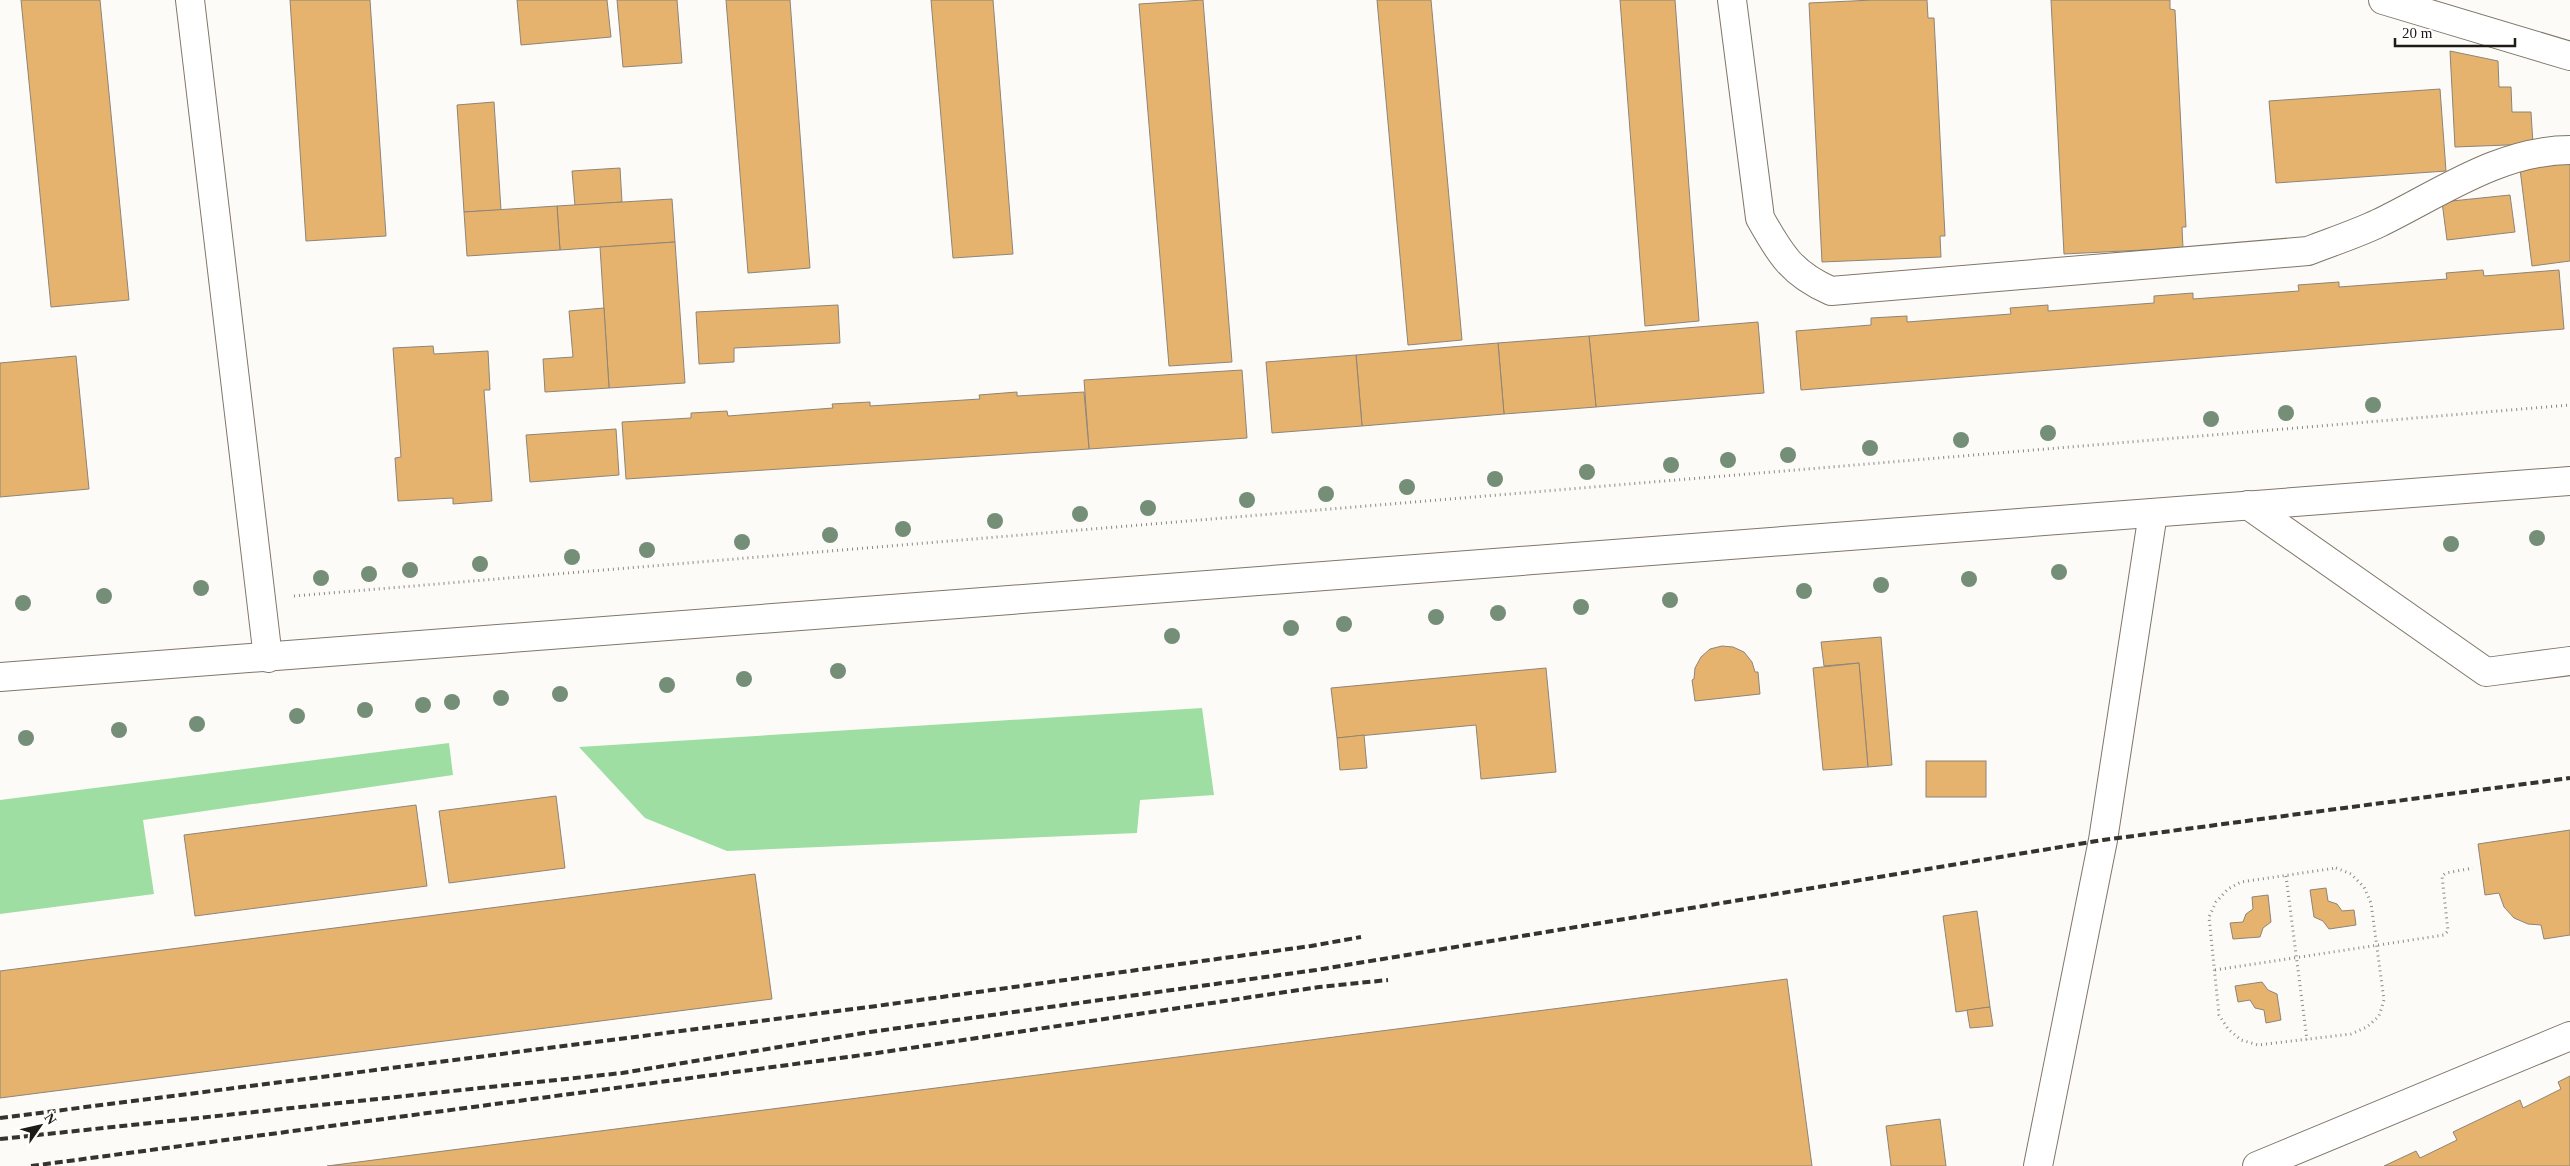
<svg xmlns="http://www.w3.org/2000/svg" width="2570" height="1166" font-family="'Times New Roman',serif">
  <rect width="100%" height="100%" fill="#fdfbf8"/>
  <g fill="#9edea3">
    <path d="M1202 708 1214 795 1140 800 1137 833 727 851 645 818 579 747Z"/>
    <path d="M449 743 453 775 143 820 154 894 0 914V800Z"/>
  </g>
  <g fill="#e5b36e" stroke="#8e8477">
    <path d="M21 0H100L129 300 51 307Z"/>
    <path d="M290 0H370L386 236 306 241Z"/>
    <path d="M517 0H607L611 37 521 45Z"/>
    <path d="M617 0H677L682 63 623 67Z"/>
    <path d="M726 0H790L810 268 748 273Z"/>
    <path d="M931 0H993L1013 254 953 258Z"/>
    <path d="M1203 0 1232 362 1169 366 1139 4Z"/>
    <path d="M1377 0H1431L1462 340 1408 345Z"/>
    <path d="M1620 0H1675L1699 321 1645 326Z"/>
    <path d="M1873 0H1927L1928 18H1934L1945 236H1940L1941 257 1822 262 1809 3Z"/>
    <path d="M2051 0H2170V9L2175 10 2186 227H2182L2183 248 2064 254Z"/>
    <path d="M2450 51 2498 61 2499 87H2511L2512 112H2531L2533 144 2455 147Z"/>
    <path d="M2440 89 2446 171 2276 183 2269 101Z"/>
    <path d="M494 102 501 210 464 212 457 105Z"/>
    <path d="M2570 163V261L2532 266 2520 169Z"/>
    <path d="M620 168 622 202 575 206 572 171Z"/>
    <path d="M2510 195 2515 232 2447 240 2442 202Z"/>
    <path d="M672 199 675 242 560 250 557 206Z"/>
    <path d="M557 206 560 250 467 256 464 212Z"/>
    <path d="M675 242 685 383 609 388 600 247Z"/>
    <path d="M2483 270 2484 276 2559 270 2564 329 1801 390 1796 331 1871 325V318L1907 316V322L2011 314 2010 308 2048 305V311L2154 303V296L2193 293V299L2299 291 2298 285 2339 282V287L2447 279 2446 273Z"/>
    <path d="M838 305 840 343 734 348V362L699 364 696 312Z"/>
    <path d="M604 308 609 388 545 392 543 359 573 357 569 311Z"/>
    <path d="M1758 322 1764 393 1596 407 1589 336Z"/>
    <path d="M1589 336 1596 407 1504 414 1498 343Z"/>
    <path d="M1498 343 1504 414 1362 426 1356 355Z"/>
    <path d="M433 346 434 354 488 351 490 390H484L492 501 453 504V498L398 501 395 458 401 457 393 348Z"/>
    <path d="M1356 355 1362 426 1272 433 1266 362Z"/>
    <path d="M76 356 89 489 0 497V363Z"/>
    <path d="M1242 370 1247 438 1089 449 1084 380Z"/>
    <path d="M1017 392V396L1084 392 1089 449 626 479 622 422 691 418V413L727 411 728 416 833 408 832 404 870 402V406L980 399 979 395Z"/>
    <path d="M616 429 619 475 530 482 526 435Z"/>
    <path d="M1881 637 1892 765 1868 767 1859 663 1824 666 1821 642Z"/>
    <path d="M1722 646 1733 647 1744 652 1752 662 1755 672H1758L1760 694 1695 701 1692 680 1694 679 1695 668 1701 657 1710 649Z"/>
    <path d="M1859 663 1868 767 1823 770 1813 668Z"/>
    <path d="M1546 668 1556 772 1481 779 1476 725 1337 738 1331 688Z"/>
    <path d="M1364 735 1367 768 1340 770 1337 738Z"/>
    <rect x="1926" y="761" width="60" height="36"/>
    <path d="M556 796 565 868 449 883 439 811Z"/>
    <path d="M416 805 427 886 195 916 184 835Z"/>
    <path d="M2570 830V935L2544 939 2541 925 2528 924 2514 918 2504 907 2499 893 2485 895 2478 844Z"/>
    <path d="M755 874 772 999 0 1098V971Z"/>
    <path d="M2326 888 2328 901 2337 904 2342 911 2354 910 2356 925 2329 929 2323 921 2314 917 2310 890Z"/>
    <path d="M2268 895 2271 922 2263 928 2260 937 2233 939 2230 923 2243 922 2246 914 2253 909 2252 897Z"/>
    <path d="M1977 911 1990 1007 1956 1012 1943 916Z"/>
    <path d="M1787 979 1812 1166H327Z"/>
    <path d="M2262 982 2268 990 2277 994 2281 1020 2266 1023 2264 1010 2255 1008 2250 1000 2238 1002 2235 986Z"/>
    <path d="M1990 1007 1993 1026 1970 1028 1967 1010Z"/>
    <path d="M2570 1076V1166H2384L2416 1151 2420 1158 2457 1140 2453 1132 2520 1100 2523 1108 2561 1089 2558 1082Z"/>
    <path d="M1940 1119 1946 1166H1891L1886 1126Z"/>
  </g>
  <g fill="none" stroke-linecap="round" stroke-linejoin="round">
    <g stroke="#807669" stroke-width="30">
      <g id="street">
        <path d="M190 0 268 658"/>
        <path d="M1732 0 1760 218C1780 254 1792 274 1831 291L2308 251C2331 242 2356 234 2379 223 2439 194 2500 150 2570 150"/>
        <path d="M2383 0 2570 56"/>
        <path d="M2248 505 2486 672 2570 661"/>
        <path d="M2257 1166 2570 1036"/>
      </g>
    </g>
    <g stroke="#807669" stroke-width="30">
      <path id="secondary" d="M2038 1166 2103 840 2153 513"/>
    </g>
    <g stroke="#807669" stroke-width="30">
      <path id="primary" d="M0 677 2570 481"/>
    </g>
    <g stroke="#8c8985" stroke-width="3" stroke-dasharray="1 4" stroke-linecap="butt">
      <path d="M294 596 2570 405"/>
      <path d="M2336 868 2351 874 2364 887 2371 903 2384 1000 2379 1016 2367 1027 2351 1034 2258 1045 2241 1040 2228 1029 2219 1015 2209 917 2216 902 2228 889 2241 882Z"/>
      <path d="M2286 876 2307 1040"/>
      <path d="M2215 970 2444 935 2448 931 2442 876 2446 873 2473 868"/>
    </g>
    <use href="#street" stroke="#fff" stroke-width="28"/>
    <use href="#secondary" stroke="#fff" stroke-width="28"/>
    <use href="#primary" stroke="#fff" stroke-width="28"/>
    <g stroke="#36322d" stroke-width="4" stroke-dasharray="8 4" stroke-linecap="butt">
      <path d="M0 1118 869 1007 1311 946 1361 937"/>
      <path d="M0 1139 622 1073 870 1032 1316 970 2103 840 2570 778"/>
      <path d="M31 1166 870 1054 1319 987 1388 980"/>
    </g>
  </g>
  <g fill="#748e77">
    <circle cx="2373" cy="405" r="8"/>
    <circle cx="2286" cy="413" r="8"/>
    <circle cx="2211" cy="419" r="8"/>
    <circle cx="2048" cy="433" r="8"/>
    <circle cx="1961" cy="440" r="8"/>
    <circle cx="1870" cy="448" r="8"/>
    <circle cx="1788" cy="455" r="8"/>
    <circle cx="1728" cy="460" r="8"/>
    <circle cx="1671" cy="465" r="8"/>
    <circle cx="1587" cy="472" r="8"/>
    <circle cx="1495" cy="479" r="8"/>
    <circle cx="1407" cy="487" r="8"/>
    <circle cx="1326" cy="494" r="8"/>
    <circle cx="1247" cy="500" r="8"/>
    <circle cx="1148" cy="508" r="8"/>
    <circle cx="1080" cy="514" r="8"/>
    <circle cx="995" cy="521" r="8"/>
    <circle cx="903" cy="529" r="8"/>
    <circle cx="830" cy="535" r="8"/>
    <circle cx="2537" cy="538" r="8"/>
    <circle cx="742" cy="542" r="8"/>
    <circle cx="2451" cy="544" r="8"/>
    <circle cx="647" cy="550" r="8"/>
    <circle cx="572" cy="557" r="8"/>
    <circle cx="480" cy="564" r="8"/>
    <circle cx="410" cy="570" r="8"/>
    <circle cx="2059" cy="572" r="8"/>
    <circle cx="369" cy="574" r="8"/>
    <circle cx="321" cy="578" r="8"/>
    <circle cx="1969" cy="579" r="8"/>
    <circle cx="1881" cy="585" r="8"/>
    <circle cx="201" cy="588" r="8"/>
    <circle cx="1804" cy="591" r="8"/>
    <circle cx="104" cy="596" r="8"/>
    <circle cx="1670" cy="600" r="8"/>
    <circle cx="23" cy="603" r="8"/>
    <circle cx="1581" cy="607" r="8"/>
    <circle cx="1498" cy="613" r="8"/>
    <circle cx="1436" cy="617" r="8"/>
    <circle cx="1344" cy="624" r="8"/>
    <circle cx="1291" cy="628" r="8"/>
    <circle cx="1172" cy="636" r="8"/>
    <circle cx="838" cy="671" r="8"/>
    <circle cx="744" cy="679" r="8"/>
    <circle cx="667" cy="685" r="8"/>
    <circle cx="560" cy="694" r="8"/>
    <circle cx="501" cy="698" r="8"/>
    <circle cx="452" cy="702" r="8"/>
    <circle cx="423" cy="705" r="8"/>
    <circle cx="365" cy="710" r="8"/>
    <circle cx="297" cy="716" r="8"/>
    <circle cx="197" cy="724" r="8"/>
    <circle cx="119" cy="730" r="8"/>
    <circle cx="26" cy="738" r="8"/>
  </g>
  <g transform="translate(40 1126) rotate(56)" stroke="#ffffff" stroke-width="4" paint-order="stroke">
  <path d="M0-4L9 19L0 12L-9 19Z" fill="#1e1a15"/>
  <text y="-8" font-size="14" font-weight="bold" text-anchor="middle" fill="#1e1a15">N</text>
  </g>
  <path d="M2395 38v8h120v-8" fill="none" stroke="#1e1a15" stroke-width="2.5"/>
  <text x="2402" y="38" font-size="15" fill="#1e1a15" stroke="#ffffff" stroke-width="4" paint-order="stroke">20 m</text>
</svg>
